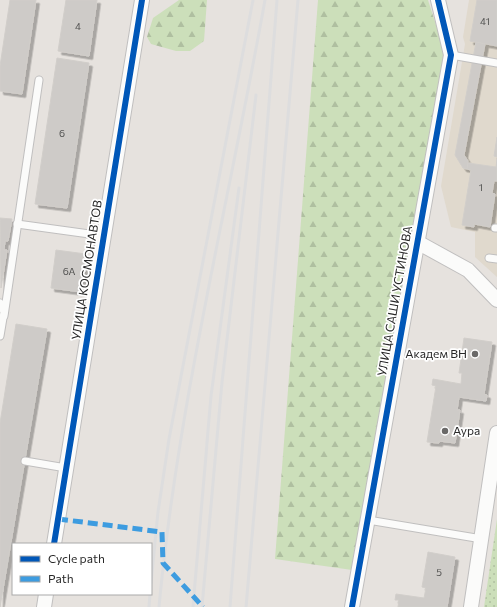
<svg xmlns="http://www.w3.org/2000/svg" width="497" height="607" font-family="Commissioner,sans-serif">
  <defs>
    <pattern id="grass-dots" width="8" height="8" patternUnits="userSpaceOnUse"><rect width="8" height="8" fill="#ccdfba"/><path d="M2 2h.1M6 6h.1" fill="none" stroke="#afbfa0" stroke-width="1.8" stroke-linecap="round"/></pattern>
    <pattern id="forest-firs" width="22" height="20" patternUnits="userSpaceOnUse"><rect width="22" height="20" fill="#ccdfba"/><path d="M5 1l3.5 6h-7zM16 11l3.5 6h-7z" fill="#afbfa0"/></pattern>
    <filter id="shadow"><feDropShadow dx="3.5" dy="3.5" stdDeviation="0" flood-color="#0004"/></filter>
  </defs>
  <rect width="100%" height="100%" fill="#e6e2de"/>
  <path fill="#e0d9cd" d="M469 0H497V277L475 257V232L451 227 441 186 465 44 463 37Z"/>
  <path fill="url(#grass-dots)" d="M497 519V607H484Z"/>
  <g fill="url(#forest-firs)">
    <path d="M179 0H207L204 41 190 51H176L151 44 147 37 153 18Z"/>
    <path d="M318 0H428L445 53 352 570 275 559Z"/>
  </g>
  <g fill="#cecbc8" stroke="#d1ceca" filter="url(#shadow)">
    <path d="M10 0H36L22 94 0 91V66Z"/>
    <path d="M66 0H97L89 56 58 51Z"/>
    <path d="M477 0H497V46L470 41Z"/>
    <path d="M476 42 485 44 464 155 468 161 467 169 463 168 455 155Z"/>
    <path d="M57 58 89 63 67 208 35 204Z"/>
    <path d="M497 137V157L494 156Z"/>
    <path d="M497 159V181H494L492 193 495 194 490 227 474 224V227L462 225 471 170 467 169 468 163 496 167Z"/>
    <path d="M0 218 12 219 8 241H5L4 250H7L1 288Z"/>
    <path d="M56 250 86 254 81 292 51 288Z"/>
    <path d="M16 324 47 329 0 607V423Z"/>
    <path d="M464 338 492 342 484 394 487 395 486 401 459 397 457 410H460L455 443 439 441V443L427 442 436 386 432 385 433 379 461 384 462 373H459Z"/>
    <path d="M428 552 455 557 447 607H398L399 600H395L396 594 424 598 426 588 422 587Z"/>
  </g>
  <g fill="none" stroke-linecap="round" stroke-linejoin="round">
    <g stroke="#c0bfbf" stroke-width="9">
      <g id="lane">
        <path d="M451 55 497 63"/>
        <path d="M17 224 104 236"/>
        <path d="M495 228H497"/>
        <path d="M489 258 497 259"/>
        <path d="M0 303 4 312 0 336"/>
        <path d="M4 316 39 80"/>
        <path d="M25 461 66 468"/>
        <path d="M368 520 482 539"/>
      </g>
    </g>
    <g stroke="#c0bfbf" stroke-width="16">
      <g id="street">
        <path d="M417 242 468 270 497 300"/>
        <path d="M54 544 142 0"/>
        <path d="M44 607 46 594"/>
        <path d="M352 607 451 55 438 0"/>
        <path d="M471 607 497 433"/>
      </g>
    </g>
    <use href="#lane" stroke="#fbfbfa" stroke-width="7"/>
    <use href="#street" stroke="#fbfbfa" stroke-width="14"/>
    <g stroke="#ddddde" stroke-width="3">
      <path d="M151 583 158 512 169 439 253 0"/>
      <path d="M149 607 150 594"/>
      <path d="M159 607C178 402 229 202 265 0"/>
      <path d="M193 607 211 396 239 188"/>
      <path d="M202 607 222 382 256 95"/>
      <path d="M230 607 277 0"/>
      <path d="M246 607 298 0"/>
    </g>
    <path stroke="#3d9ce0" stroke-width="5" stroke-dasharray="10 5" stroke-linecap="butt" d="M58 519 162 532 163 563 203 607"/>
    <g stroke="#fff" stroke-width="8">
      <g id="cycleway">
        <path d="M54 544 142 0"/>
        <path d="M352 607 451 55 438 0"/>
      </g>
    </g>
    <use href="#cycleway" stroke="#0057b8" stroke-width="6"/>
  </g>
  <g fill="#6a6968" stroke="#fff" stroke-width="1.5">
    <circle cx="475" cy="354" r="4"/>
    <circle cx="445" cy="431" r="4"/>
  </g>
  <g text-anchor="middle" stroke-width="3.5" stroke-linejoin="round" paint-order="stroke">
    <g font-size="10" fill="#525251">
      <text x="485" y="25">41</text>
      <text x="78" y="30">4</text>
      <text x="62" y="137">6</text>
      <text x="481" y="191">1</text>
      <text x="69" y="275">6А</text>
      <text x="439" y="576">5</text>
    </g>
    <g font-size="12" fill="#282828" stroke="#fff">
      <text transform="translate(87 270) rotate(-81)" y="4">УЛИЦА КОСМОНАВТОВ</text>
      <text transform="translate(395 301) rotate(-80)" y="4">УЛИЦА САШИ УСТИНОВА</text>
    </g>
    <g font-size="12" fill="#282828" stroke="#fff" text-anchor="end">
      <text x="467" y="358">Академ ВН</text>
      <text x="453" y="435" text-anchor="start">Аура</text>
    </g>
  </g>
  <rect x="12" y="543" width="140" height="52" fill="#ffffff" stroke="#a9a9a9"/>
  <rect x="20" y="556" width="20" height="6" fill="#0057b8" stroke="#a9a9a9"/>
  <text x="48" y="563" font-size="12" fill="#282828">Cycle path</text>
  <rect x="20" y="576" width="20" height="6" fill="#3d9ce0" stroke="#a9a9a9"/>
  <text x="48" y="583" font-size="12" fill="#282828">Path</text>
</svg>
